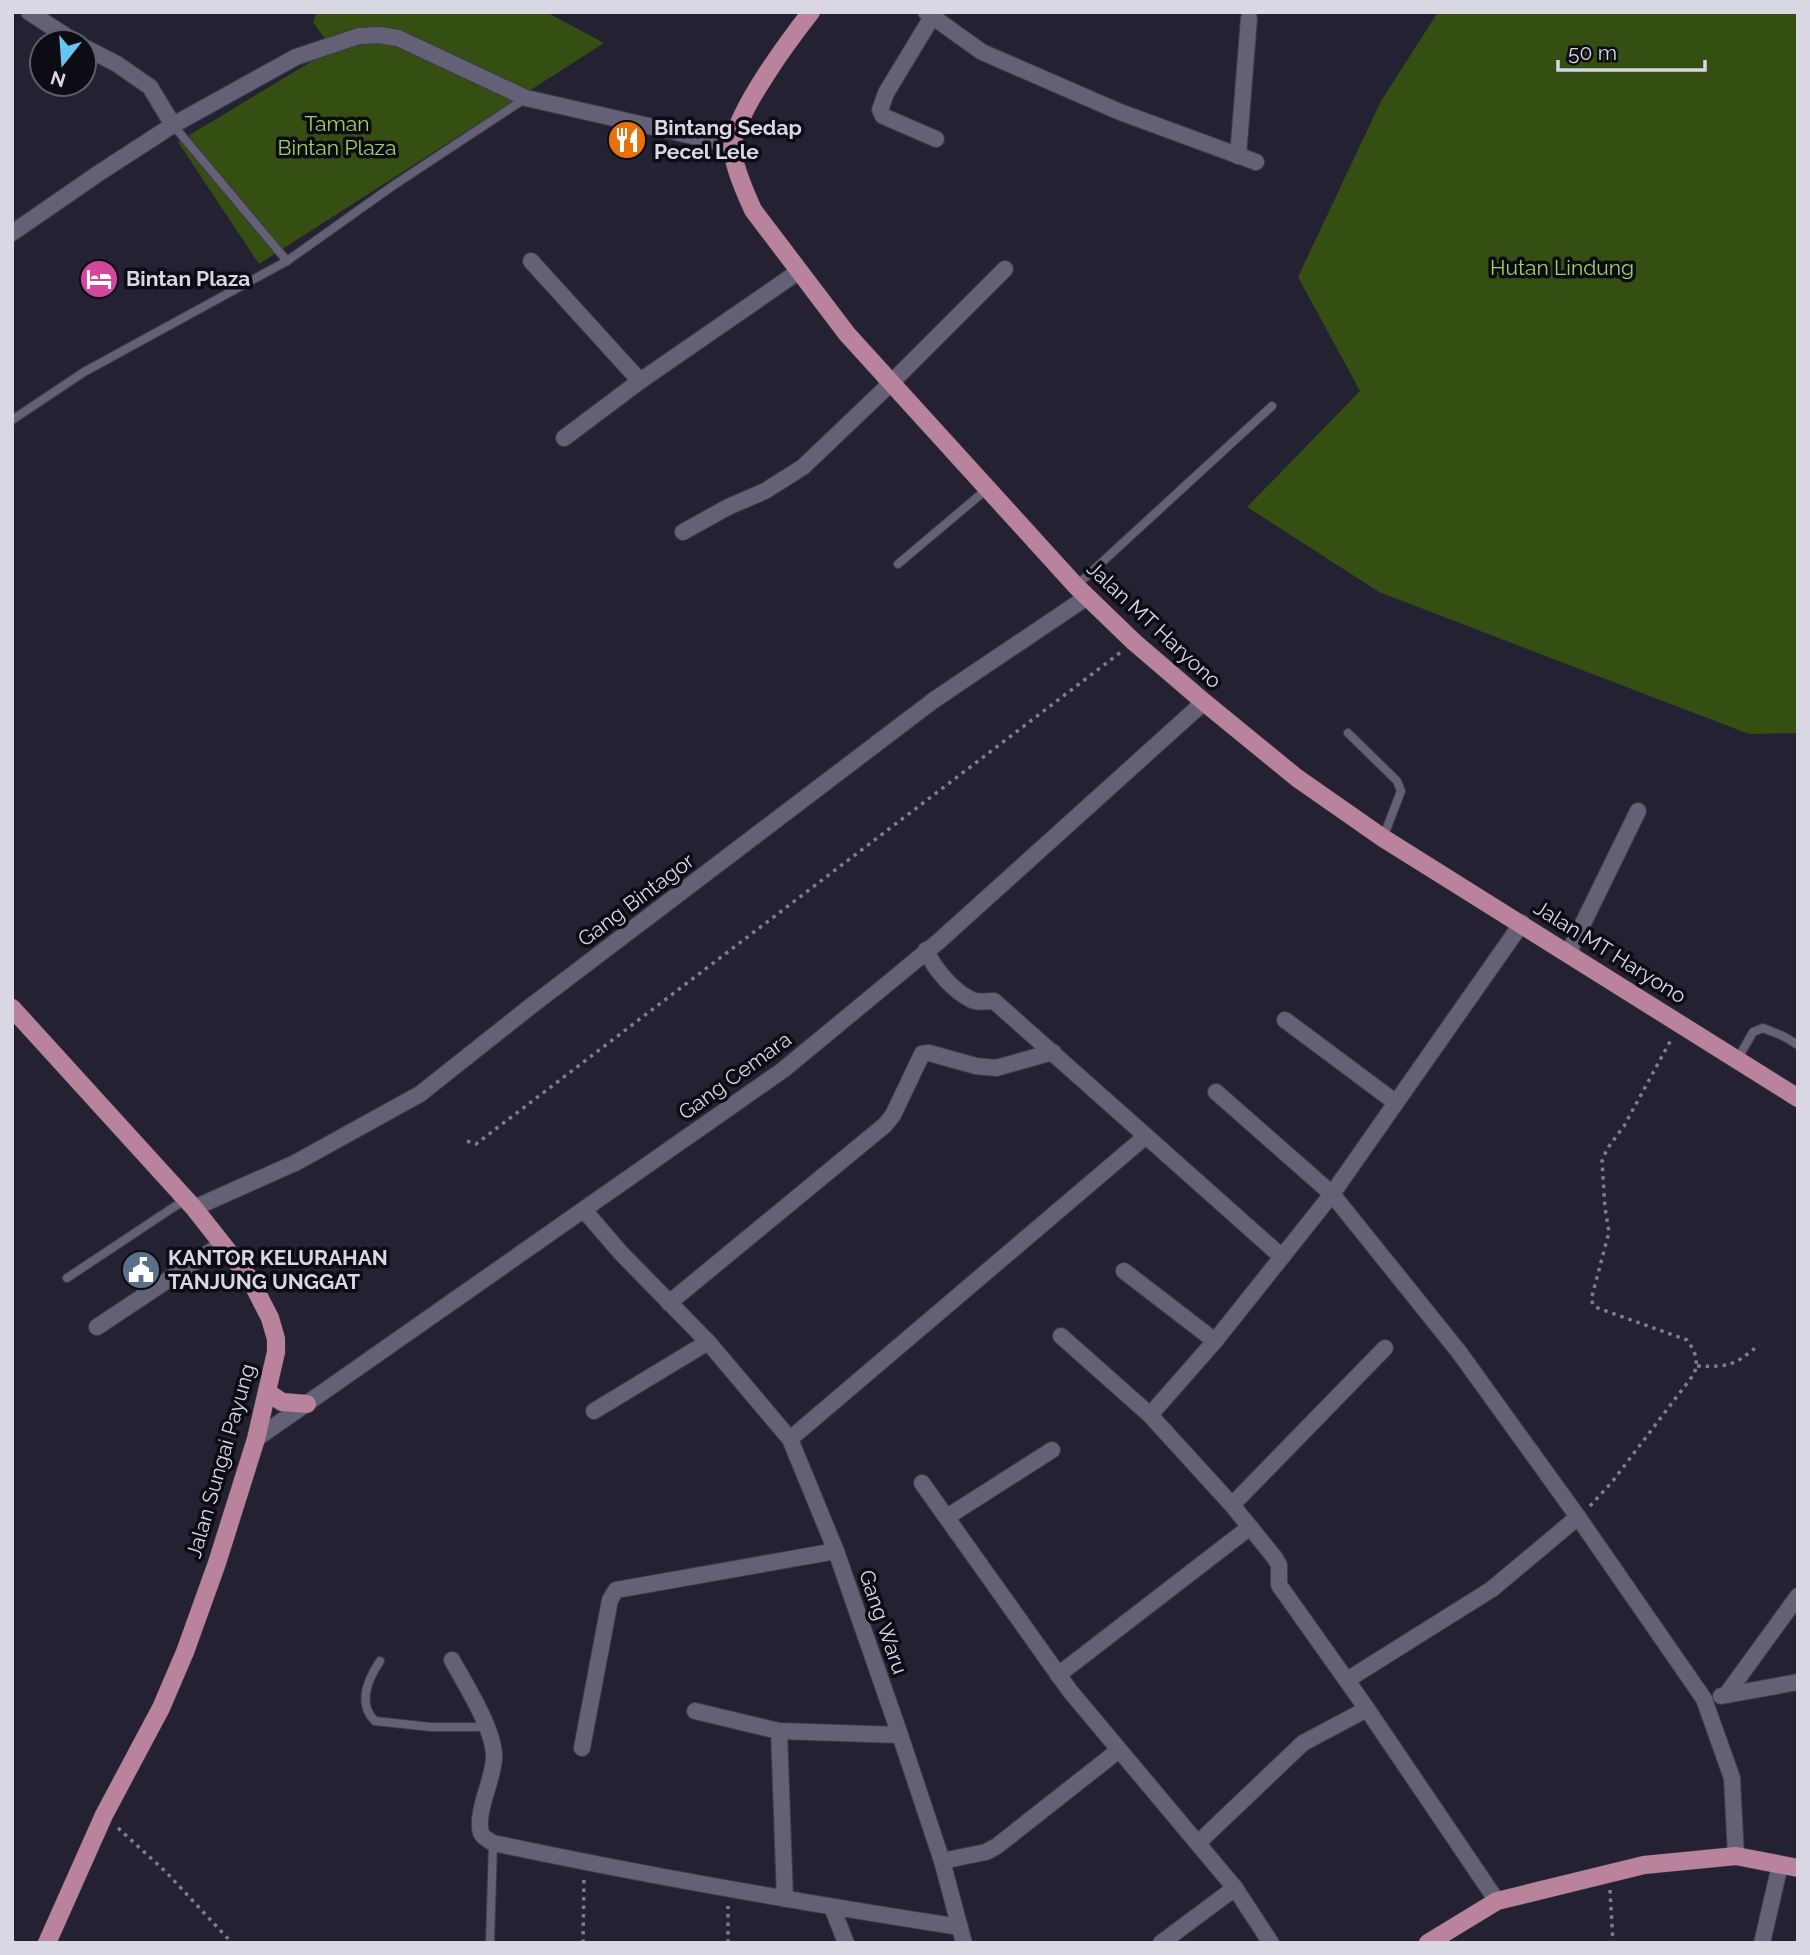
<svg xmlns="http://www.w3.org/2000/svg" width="1810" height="1955" font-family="Raleway,sans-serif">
  <rect width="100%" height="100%" fill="#242133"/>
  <g fill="#354e12">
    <path d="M317 12H546L604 43 259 264 178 142 332 49 313 22Z"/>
    <path d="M1438 12H1798V733L1749 734 1379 592 1247 507 1360 391 1298 277 1381 101Z"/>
  </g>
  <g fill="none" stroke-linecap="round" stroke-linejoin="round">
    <g stroke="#3e3b4a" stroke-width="10">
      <g id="service">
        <path d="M173 125 287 261"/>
        <path d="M12 420 84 372 287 261 394 185 526 98"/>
        <path d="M898 564 987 489"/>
        <path d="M1076 586 1272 406"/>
        <path d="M1348 733 1397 781 1401 791 1383 838"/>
        <path d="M1737 1060 1753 1032 1763 1028 1783 1036 1798 1045"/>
        <path d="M67 1278 186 1199"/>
        <path d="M380 1661C368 1679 357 1704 375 1721L431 1727H486"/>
        <path d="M490 1943 493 1843"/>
      </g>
    </g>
    <g stroke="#3e3b4a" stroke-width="18">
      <g id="minor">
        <path d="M29 12 75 42"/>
        <path d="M926 12 982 52 1120 112 1256 162"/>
        <path d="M932 17 886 93 880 110 883 116 936 139"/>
        <path d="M84 47 117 64 150 87 173 125"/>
        <path d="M1238 156 1249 18"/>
        <path d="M12 233 99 173 173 125 296 57 359 36 379 35 398 38 526 98 732 145"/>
        <path d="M531 261 640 381"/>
        <path d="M564 438 640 381 798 272"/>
        <path d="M683 532 728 507 765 491 803 467 891 383 1005 269"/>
        <path d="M926 950C934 969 953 991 972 1000 978 1003 988 1001 994 1001L1146 1136"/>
        <path d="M1568 954 1638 811"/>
        <path d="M1285 1020 1395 1102"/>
        <path d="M1216 1092 1332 1194 1459 1352 1578 1517 1704 1699 1732 1778 1736 1856"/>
        <path d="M194 1208 295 1163 420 1094 531 1006 934 700 1087 597"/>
        <path d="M584 1210 620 1252 708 1342 790 1439 836 1551 900 1735 942 1861 964 1943"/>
        <path d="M1124 1271 1215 1341"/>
        <path d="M669 1303 885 1125 893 1115 922 1054 929 1053 976 1066 996 1068 1053 1052"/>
        <path d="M97 1327 222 1244"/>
        <path d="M1061 1336 1150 1415 1232 1505 1275 1558 1279 1565V1585L1367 1709 1497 1901"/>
        <path d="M594 1411 708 1342"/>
        <path d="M1150 1415 1215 1341 1332 1194 1522 923"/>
        <path d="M256 1439 783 1070 938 942 1204 702"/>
        <path d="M790 1439 1146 1136 1282 1257"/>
        <path d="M922 1483 1070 1691 1235 1888 1271 1943"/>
        <path d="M1232 1505 1385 1348"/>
        <path d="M947 1517 1052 1450"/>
        <path d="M452 1660C465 1684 496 1732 494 1759 493 1780 475 1813 481 1833 483 1838 489 1840 493 1843 648 1876 804 1903 960 1927"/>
        <path d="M1058 1675 1250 1527"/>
        <path d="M1347 1680 1492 1589 1578 1517"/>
        <path d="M1726 1695 1798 1596"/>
        <path d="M1721 1696 1798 1682"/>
        <path d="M695 1711 779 1731 900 1735"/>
        <path d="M779 1731 785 1899"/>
        <path d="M582 1748 610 1600 616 1590 836 1551"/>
        <path d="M1198 1843 1303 1743 1367 1709"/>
        <path d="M942 1861 986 1852 997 1846 1119 1750"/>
        <path d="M832 1907 846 1943"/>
        <path d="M1161 1943 1235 1888"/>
        <path d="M1762 1943 1780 1865"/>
      </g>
    </g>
    <g stroke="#3e3b4a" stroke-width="19">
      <g id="primary">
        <path d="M811 12C789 40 738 109 733 143 730 160 746 194 753 210L847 334 1076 586 1134 642 1204 702 1297 778 1383 838 1798 1098"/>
        <path d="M12 1008 194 1208 250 1279 270 1318 276 1339V1352L256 1439 217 1563 185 1652 161 1708 104 1815 47 1943"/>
        <path d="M267 1392 282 1402 307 1404"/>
        <path d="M1428 1943 1497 1901 1644 1865 1736 1856 1798 1868"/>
      </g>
    </g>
    <g stroke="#7f7d8c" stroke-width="3.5" stroke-dasharray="3.5 5" stroke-linecap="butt">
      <path d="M467 1141 476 1144 1121 652"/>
      <path d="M1697 1366C1730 1367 1733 1366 1759 1345"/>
      <path d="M1590 1506 1612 1482 1694 1374C1699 1360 1695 1351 1687 1340L1595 1307 1591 1300 1609 1232 1605 1208 1602 1161 1607 1149 1624 1126 1672 1038"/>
      <path d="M118 1828 166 1872 232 1943"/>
      <path d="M1610 1890 1613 1943"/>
      <path d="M583 1943 584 1878"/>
      <path d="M728 1943V1906"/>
    </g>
    <use href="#service" stroke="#646177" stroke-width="8"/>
    <use href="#minor" stroke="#646177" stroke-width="16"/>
    <use href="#primary" stroke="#ba839c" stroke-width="18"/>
  </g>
  <defs>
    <g id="restaurant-disc" transform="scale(2.0125)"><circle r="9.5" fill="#e8710a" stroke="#0d0c14"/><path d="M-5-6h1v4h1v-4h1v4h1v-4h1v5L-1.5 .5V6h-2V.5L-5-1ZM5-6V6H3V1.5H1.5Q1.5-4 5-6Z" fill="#fff"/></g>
    <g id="hotel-disc" transform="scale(2.0125)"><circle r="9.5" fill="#d1479c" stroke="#0d0c14"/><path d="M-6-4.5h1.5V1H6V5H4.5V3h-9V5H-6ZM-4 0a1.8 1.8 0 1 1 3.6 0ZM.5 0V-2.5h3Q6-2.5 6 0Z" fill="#fff"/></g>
    <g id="civic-disc" transform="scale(2.0125)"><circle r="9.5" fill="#5c6f8a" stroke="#0d0c14"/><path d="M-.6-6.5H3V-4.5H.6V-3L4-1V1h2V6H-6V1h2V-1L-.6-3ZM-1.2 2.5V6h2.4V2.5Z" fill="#fff"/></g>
  </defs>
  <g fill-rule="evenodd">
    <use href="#restaurant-disc" x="627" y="140"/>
    <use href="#hotel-disc" x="99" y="279"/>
    <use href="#civic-disc" x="141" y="1270"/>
  </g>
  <g text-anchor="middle" stroke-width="7" stroke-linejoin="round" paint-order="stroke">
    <g font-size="21" fill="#9fd166" stroke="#0d0c14">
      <text x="337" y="131">Taman<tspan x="337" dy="24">Bintan Plaza</tspan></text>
      <text x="1562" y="275">Hutan Lindung</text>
    </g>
    <g font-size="21" font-weight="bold" fill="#d8d7e3" stroke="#0d0c14" text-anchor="start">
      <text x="654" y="135">Bintang Sedap<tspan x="654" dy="24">Pecel Lele</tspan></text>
      <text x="126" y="286">Bintan Plaza</text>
      <text x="168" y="1265">KANTOR KELURAHAN<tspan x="168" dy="24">TANJUNG UNGGAT</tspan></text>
    </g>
    <g font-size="21" fill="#d8d7e3" stroke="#0d0c14">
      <text transform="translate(1154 625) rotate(43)" y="7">Jalan MT Haryono</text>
      <text transform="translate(636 900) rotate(-37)" y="7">Gang Bintagor</text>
      <text transform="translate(1610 952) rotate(32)" y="7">Jalan MT Haryono</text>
      <text transform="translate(735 1076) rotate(-36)" y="7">Gang Cemara</text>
      <text transform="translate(221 1461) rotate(-74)" y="7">Jalan Sungai Payung</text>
      <text transform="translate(883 1622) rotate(71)" y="7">Gang Waru</text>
    </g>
  </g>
  <rect width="1810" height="1955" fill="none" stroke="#d8d7e3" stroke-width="28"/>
  <g transform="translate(63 63) rotate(197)"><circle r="33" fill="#0d0c14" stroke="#5e5d67" stroke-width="2"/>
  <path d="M0-5L12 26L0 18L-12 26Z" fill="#68c4f0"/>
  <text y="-10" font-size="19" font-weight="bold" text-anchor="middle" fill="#d8d7e3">N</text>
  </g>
  <path d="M1558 60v10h147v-10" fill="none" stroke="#d8d7e3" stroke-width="3.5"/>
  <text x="1568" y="60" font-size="21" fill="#d8d7e3" stroke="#0d0c14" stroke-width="5" paint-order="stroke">50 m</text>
</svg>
